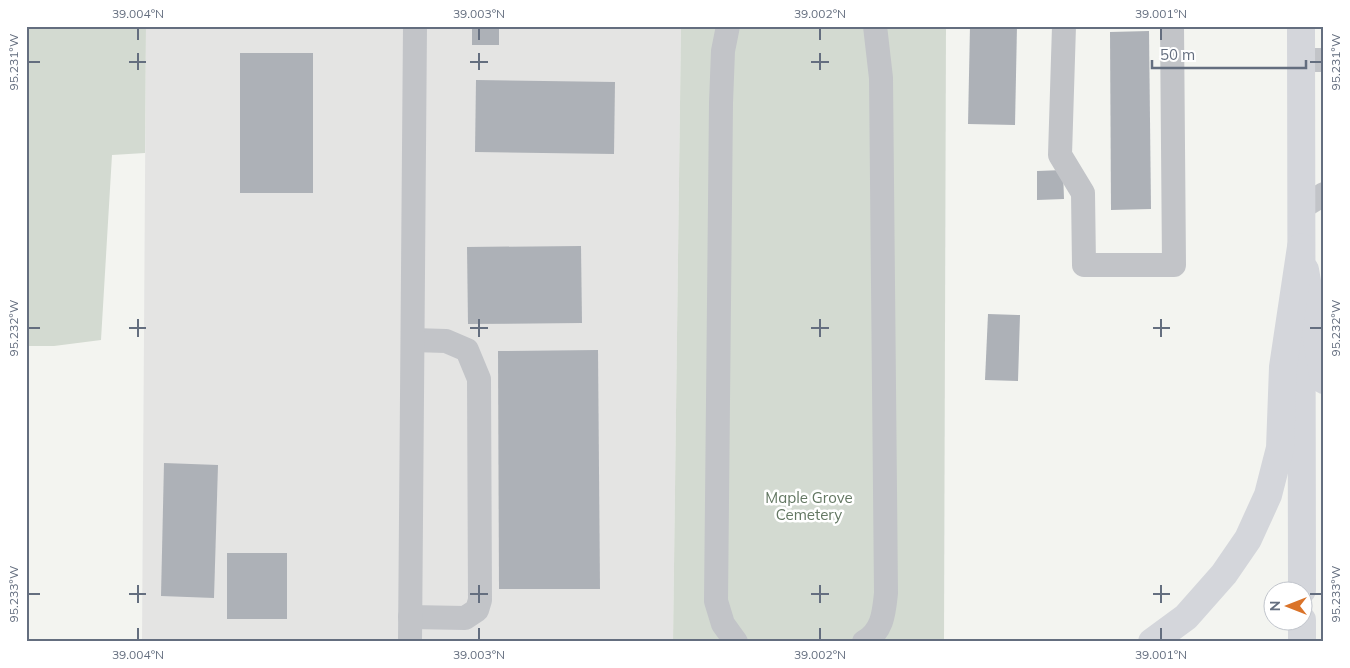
<svg xmlns="http://www.w3.org/2000/svg" width="1350" height="668" font-family="Mulish,sans-serif">
  <rect width="100%" height="100%" fill="#f3f4f0"/>
  <path fill="#e4e4e3" d="M146 26H681L673 642H142Z"/>
  <g fill="#d3dad1">
    <path d="M26 26H146L145 153 112 155 101 340 54 346H26Z"/>
    <path d="M681 26H946L944 642H673Z"/>
  </g>
  <g fill="#adb1b7">
    <rect x="472" y="26" width="27" height="19"/>
    <path d="M970 26H1017L1015 125 968 124Z"/>
    <path d="M1149 31 1151 209 1111 210 1110 32Z"/>
    <rect x="240" y="53" width="73" height="140"/>
    <path d="M476 80 615 82 614 154 475 152Z"/>
    <path d="M1063 170 1064 199 1037 200V171Z"/>
    <path d="M581 246 582 323 468 324 467 247Z"/>
    <path d="M988 314 1020 315 1018 381 985 380Z"/>
    <path d="M598 350 600 589H499L498 351Z"/>
    <path d="M164 463 218 465 214 598 161 596Z"/>
    <rect x="227" y="553" width="60" height="66"/>
  </g>
  <g fill="none" stroke-linecap="round" stroke-linejoin="round">
    <g stroke="#c2c4c8" stroke-width="24">
      <path d="M728 26 723 51 721 103 716 601 723 624 736 642"/>
      <path d="M1064 26 1060 155 1083 193 1084 265H1174L1172 26"/>
      <path d="M1301 60H1324"/>
      <path d="M1301 208 1324 194"/>
      <path d="M410 617 465 618 477 610 480 600 479 379 467 350 446 341 413 340"/>
      <path d="M410 642 415 26"/>
      <path d="M864 642C883 631 884 612 886 593L881 78 875 26"/>
    </g>
    <g stroke="#d4d6db" stroke-width="28">
      <path d="M1301 26 1302 590"/>
      <path d="M1302 620V642"/>
    </g>
    <g stroke="#d4d6db" stroke-width="28">
      <path d="M1305 270 1324 380"/>
      <path d="M1152 642 1186 617 1224 574 1248 539 1268 495 1280 448 1283 367 1301 247"/>
    </g>
  </g>
  <path fill="none" stroke="#646e7f" stroke-width="2" d="M138 28V40M479 28V40M820 28V40M1161 28V40M138 53V70M479 53V70M820 53V70M28 62H40M129 62H146M470 62H488M811 62H829M1310 62H1322M138 319V337M479 319V337M820 319V337M1161 319V337M28 328H40M129 328H146M470 328H488M811 328H829M1153 328H1170M1310 328H1322M138 585V603M479 585V603M820 585V603M1161 585V603M28 594H40M129 594H146M470 594H488M811 594H829M1153 594H1170M1310 594H1322M138 628V640M479 628V640M820 628V640M1161 628V640"/>
  <g text-anchor="middle" stroke-width="5" stroke-linejoin="round" paint-order="stroke">
    <g font-size="15" fill="#637762" stroke="#fff">
      <text x="809" y="503">Maple Grove<tspan x="809" dy="17">Cemetery</tspan></text>
    </g>
  </g>
  <rect width="1350" height="668" fill="none" stroke="#ffffff" stroke-width="55"/>
  <g transform="translate(1288 606) rotate(270)"><circle r="24" fill="#ffffff" stroke="#c1c5cc"/>
  <path d="M0-4L9 19L0 12L-9 19Z" fill="#da7329"/>
  <text y="-8" font-size="14" font-weight="bold" text-anchor="middle" fill="#646e7f">N</text>
  </g>
  <path d="M1152 60v8h154v-8" fill="none" stroke="#646e7f" stroke-width="2.5"/>
  <text x="1160" y="60" font-size="15" fill="#646e7f" stroke="#ffffff" stroke-width="4" paint-order="stroke">50 m</text>
  <rect x="28" y="28" width="1294" height="612" fill="none" stroke="#646e7f" stroke-width="2"/>
  <g font-size="12" text-anchor="middle" fill="#646e7f">
    <text x="138" y="18">39.004°N</text>
    <text x="479" y="18">39.003°N</text>
    <text x="820" y="18">39.002°N</text>
    <text x="1161" y="18">39.001°N</text>
    <text transform="translate(1336 62) rotate(-90)" y="4">95.231°W</text>
    <text transform="translate(14 62) rotate(-90)" y="4">95.231°W</text>
    <text transform="translate(1336 328) rotate(-90)" y="4">95.232°W</text>
    <text transform="translate(14 328) rotate(-90)" y="4">95.232°W</text>
    <text transform="translate(1336 594) rotate(-90)" y="4">95.233°W</text>
    <text transform="translate(14 594) rotate(-90)" y="4">95.233°W</text>
    <text x="138" y="659">39.004°N</text>
    <text x="479" y="659">39.003°N</text>
    <text x="820" y="659">39.002°N</text>
    <text x="1161" y="659">39.001°N</text>
  </g>
</svg>
